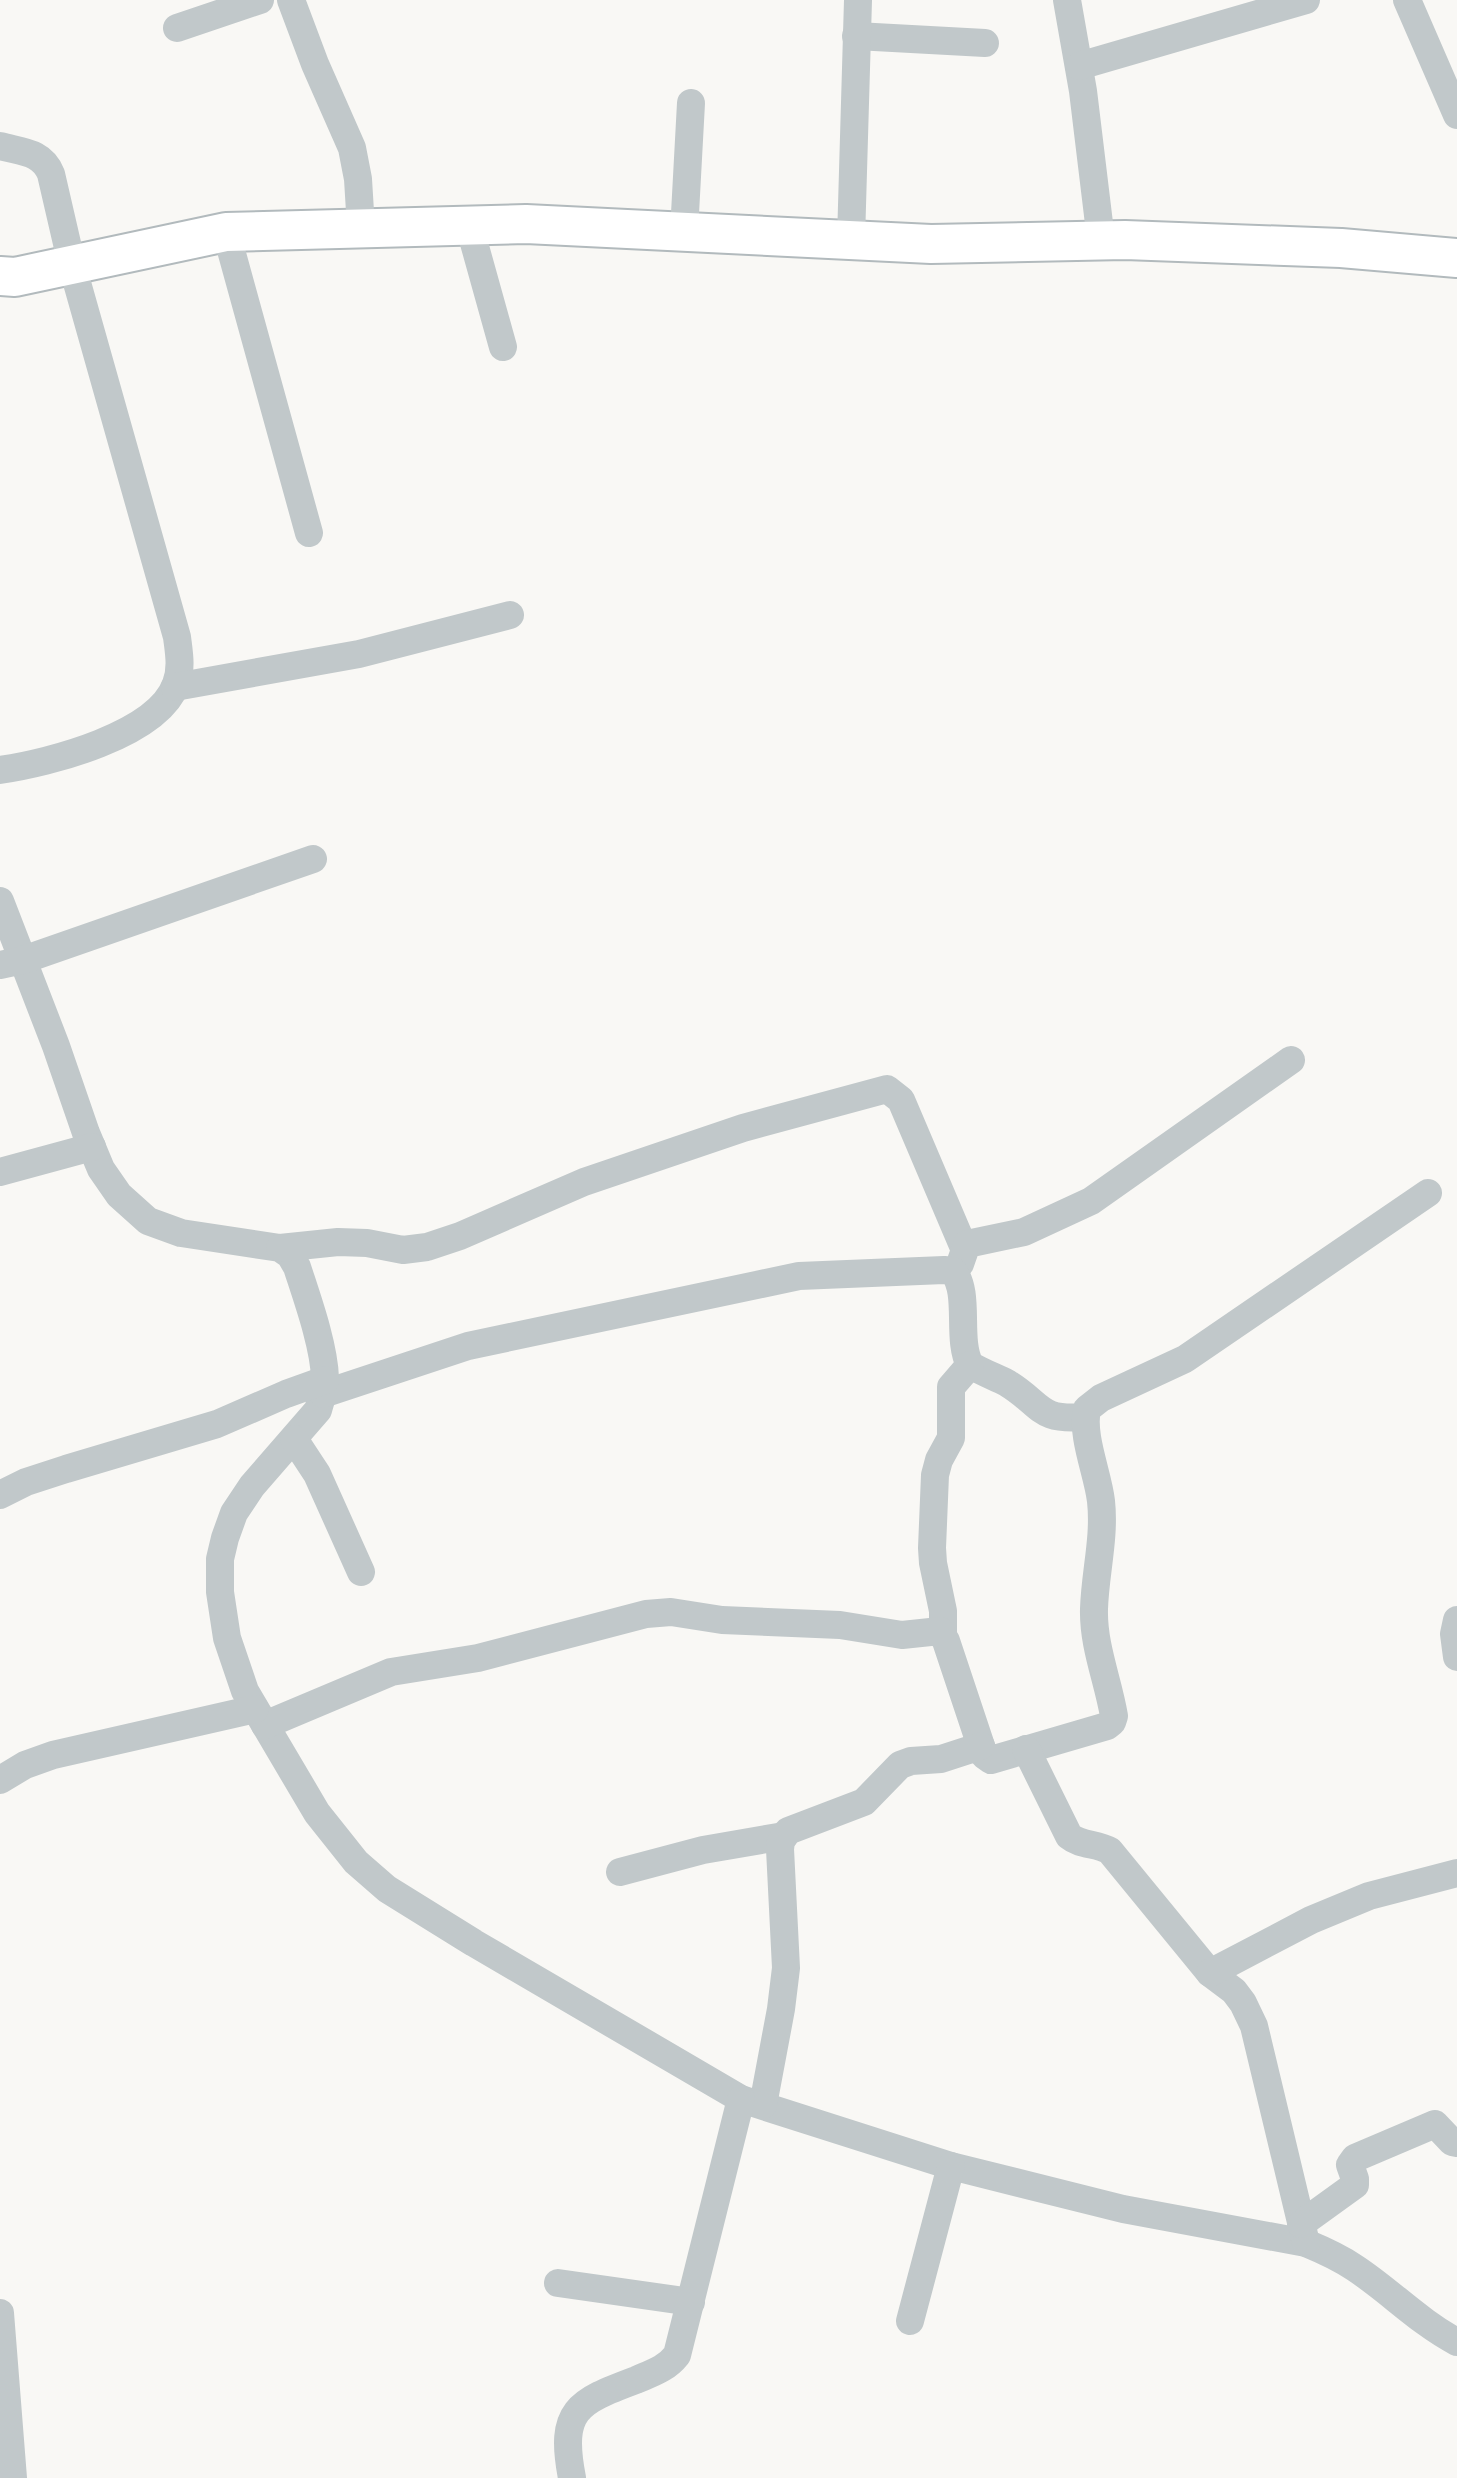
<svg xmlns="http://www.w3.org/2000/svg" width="1457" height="2478" font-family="'Nunito Sans',sans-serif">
  <rect width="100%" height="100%" fill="#f9f8f5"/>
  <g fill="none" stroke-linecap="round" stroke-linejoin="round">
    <g stroke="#b2babd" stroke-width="42">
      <path id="major" d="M0 276 15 277 226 232 526 224 931 244 1125 240 1341 248 1457 258"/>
    </g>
    <g stroke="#c1c8ca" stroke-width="28">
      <path d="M291 0 315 64 352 148 358 179 361 228"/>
      <path d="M1067 0 1083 91 1101 240"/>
      <path d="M1407 0 1457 115"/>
      <path d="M177 28 260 0"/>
      <path d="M856 36 985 43"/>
      <path d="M1079 66 1306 0"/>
      <path d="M0 146C21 152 42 151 51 174L72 265 177 637C179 653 182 668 176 684 158 735 49 763 0 770"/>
      <path d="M469 225 503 347"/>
      <path d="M226 232 309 533"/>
      <path d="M684 232 691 103"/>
      <path d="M851 240 858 0"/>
      <path d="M175 687 359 654 510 615"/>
      <path d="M0 901 56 1046 86 1133 101 1169 119 1195 148 1221 181 1233 280 1248 290 1255 297 1267C307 1298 324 1345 325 1378 325 1389 321 1399 318 1410L252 1486 234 1513 225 1538 220 1559V1592L227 1638 245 1691 317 1813 356 1862 387 1889 474 1943 741 2099 951 2166 1123 2209 1306 2243C1323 2250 1339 2257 1355 2268 1390 2291 1419 2322 1457 2342"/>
      <path d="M0 965 23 960 313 859"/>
      <path d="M0 1172 92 1147"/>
      <path d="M280 1248 338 1242 367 1243 403 1250 427 1247 460 1236 584 1182 743 1128 887 1089 901 1100 964 1248"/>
      <path d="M960 1264 967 1244 1024 1232 1091 1201 1291 1060"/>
      <path d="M323 1394 468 1346 799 1276 944 1270 953 1271C971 1294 956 1338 970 1365 982 1372 995 1377 1007 1383 1043 1405 1037 1421 1085 1417"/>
      <path d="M294 1439 317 1474 361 1572"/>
      <path d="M0 1495 26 1482 66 1469 217 1424 286 1394 325 1380"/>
      <path d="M1457 1620 1454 1634 1457 1657"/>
      <path d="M943 1634V1611L933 1563 932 1548 935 1475 939 1460 951 1438V1387L970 1365"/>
      <path d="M265 1725 391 1672 478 1658 646 1614 671 1612 722 1620 840 1625 902 1635 940 1631 946 1641 984 1755 991 1760 1107 1726 1112 1722 1114 1716C1108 1680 1093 1646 1094 1609 1095 1573 1105 1538 1101 1501 1098 1474 1081 1436 1087 1409L1101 1398 1185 1359 1428 1193"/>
      <path d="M1026 1749 1069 1836C1081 1846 1097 1843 1110 1851L1210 1973 1234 1991 1243 2003 1254 2026 1306 2243"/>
      <path d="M0 1780 25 1765 53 1755 255 1709"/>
      <path d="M620 1872 703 1850 784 1836"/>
      <path d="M1210 1973 1311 1920 1369 1896 1457 1873"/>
      <path d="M763 2105 781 2009 786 1968 780 1849 781 1841 788 1831 864 1802 900 1765 911 1761 941 1759 981 1746"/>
      <path d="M1301 2224 1355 2185V2179L1350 2165 1355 2158 1435 2124 1452 2142 1457 2143"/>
      <path d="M558 2283 691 2302"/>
      <path d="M0 2313 13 2478"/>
      <path d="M910 2321 951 2166"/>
      <path d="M572 2478C559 2410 577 2402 636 2380 652 2373 666 2369 677 2355L741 2099"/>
    </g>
    <use href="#major" stroke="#fff" stroke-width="38"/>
  </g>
</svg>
